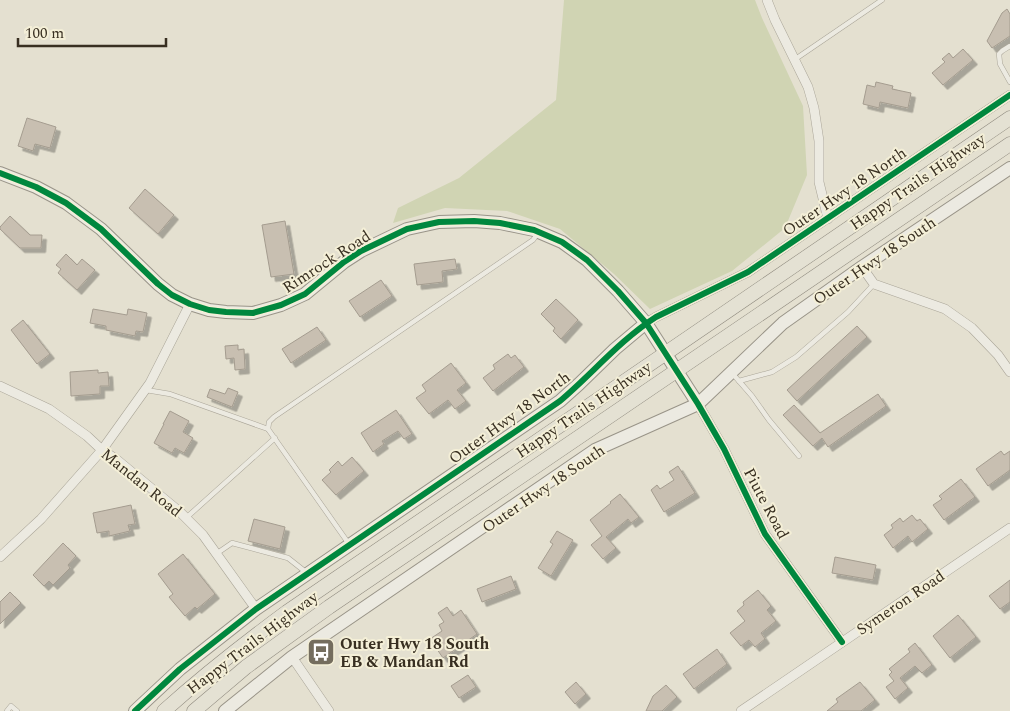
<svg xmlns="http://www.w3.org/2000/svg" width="1010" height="711" font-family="Spectral,serif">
  <defs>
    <filter id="shadow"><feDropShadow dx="4.5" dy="4.5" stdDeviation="0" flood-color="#0004"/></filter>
  </defs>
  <rect width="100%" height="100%" fill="#e4e0d0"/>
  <path fill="#d0d4b3" d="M564 0H755L762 18 803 106 807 175 785 228 732 271 650 309 614 274 560 229 507 211 445 208 393 223 398 208 459 178 556 100Z"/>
  <g fill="#c8bfb1" stroke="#a49c8f" filter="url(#shadow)">
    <path d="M1007 9 1010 14V36L992 48 987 41 1002 13Z"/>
    <path d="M963 49 973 60 943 85 932 73 945 62 942 59 949 53 953 58Z"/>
    <path d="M876 82 893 86 892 89 911 93 908 108 880 102 879 108 863 104 867 85 875 87Z"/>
    <path d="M27 118 56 127 50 148 35 144 33 151 18 146Z"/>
    <path d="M145 189 174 215 158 234 129 208Z"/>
    <path d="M10 216 30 235H42L41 248H20L0 229V227Z"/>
    <path d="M285 221 294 274 271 277 262 225Z"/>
    <path d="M66 254 77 265 82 259 95 270 77 290 58 273 61 269 56 265Z"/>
    <path d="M455 259 457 269 442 271 443 282 417 285 414 264Z"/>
    <path d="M381 280 392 296 360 317 349 301Z"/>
    <path d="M556 299 578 320 561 339 553 331 555 328 541 314Z"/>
    <path d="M93 309 127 315 128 309 147 313 143 332 136 331 135 336 106 330V326L90 323Z"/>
    <path d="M23 320 50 354 37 364 11 330Z"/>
    <path d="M857 326 867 337 797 401 787 390Z"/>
    <path d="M317 327 326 340 291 363 282 349Z"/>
    <path d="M238 345V350L244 349 245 369 235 370 234 358 226 359 225 346Z"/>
    <path d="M508 354 511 358 515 355 524 367 493 391 483 378 495 369 493 365Z"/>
    <path d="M451 363 466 383 457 390 466 401 455 409 448 400 429 414 416 398 426 391 422 385Z"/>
    <path d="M98 370V373L108 372 109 386H100V394L71 396 70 372Z"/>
    <path d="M228 388 238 392 232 407 207 397 210 389 225 394Z"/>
    <path d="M878 394 886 406 828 447 822 438 813 446 783 415 794 405 820 433Z"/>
    <path d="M396 410 412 434 404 439 398 431 382 441 384 444 373 452 361 433Z"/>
    <path d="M170 411 189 421 183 432 193 438 184 453 175 448 172 453 154 443 164 424H163Z"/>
    <path d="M1001 451 1004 455 1010 451V470L988 486 976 469Z"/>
    <path d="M352 457 364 471 336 495 322 480 331 472 329 470 338 461 342 466Z"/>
    <path d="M678 466 695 493 664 512 651 490 657 485 660 489 674 480 669 472Z"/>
    <path d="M961 479 975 497 944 520 933 505 942 499 939 496Z"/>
    <path d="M620 494 639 517 631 523 628 519 606 537 616 548 603 559 591 545 602 536 590 520 611 503 610 502Z"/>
    <path d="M131 505 135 524 128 525 130 531 109 536V531L97 533 93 513Z"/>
    <path d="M912 515 917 521 920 519 928 529 912 542 908 536 893 548 884 535 893 528 891 525 900 518 903 522Z"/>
    <path d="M254 519 285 527 280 549 248 541Z"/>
    <path d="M557 531 573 540 551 576 538 568 553 544 550 542Z"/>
    <path d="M63 543 76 556 68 565 70 568 53 585 49 581 44 586 33 575Z"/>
    <path d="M183 554 215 594 197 609 195 607 185 616 169 597 173 594 158 574Z"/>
    <path d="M835 557 876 565 873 580 832 573Z"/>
    <path d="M511 576 516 589 482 602 477 589Z"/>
    <path d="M1010 580V602L1000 609 989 596Z"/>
    <path d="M758 590 771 606 767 610 776 621 761 633 765 639 755 647 749 640 741 646 730 633 745 621 737 611 744 605 743 602Z"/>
    <path d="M10 592 21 603 0 624V602Z"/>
    <path d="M447 607 453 616 461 610 477 634 443 658 430 639 442 631 439 625 444 622 438 613Z"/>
    <path d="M958 615 976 637 950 658 933 636Z"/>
    <path d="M915 643 932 665 922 673 915 666 900 678 908 688 895 699 886 687 894 681 889 675 892 672 889 669 910 652 908 649Z"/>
    <path d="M717 649 727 664 694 689 683 674Z"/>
    <path d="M468 675 476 687 459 698 451 686Z"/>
    <path d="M576 682 586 694 575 704 565 692Z"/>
    <path d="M860 682 875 700 861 711H827L838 702 836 699Z"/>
    <path d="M666 685 677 697 662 711H646L653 696Z"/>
  </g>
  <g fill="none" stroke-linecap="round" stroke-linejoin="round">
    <g stroke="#aaa598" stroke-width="5.5">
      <g id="lane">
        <path d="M1010 46 1002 51 999 54 1000 64 1010 82"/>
        <path d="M794 60 882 0"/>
        <path d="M732 373 752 396 769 420 799 456"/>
        <path d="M739 381 772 372 796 357 848 312 874 284"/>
        <path d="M146 390 170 394 268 429"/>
        <path d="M186 518 275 438"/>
        <path d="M349 544 268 429 269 422 274 417 533 240 538 233"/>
        <path d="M216 554 232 543 288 558 307 573"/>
        <path d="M7 711 11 706 17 711"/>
      </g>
    </g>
    <g stroke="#aaa598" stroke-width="10">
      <g id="street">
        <path d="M767 0 775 20 808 87 814 108 819 141V182L828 219"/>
        <path d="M862 267 874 284 945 309 972 328 998 355 1010 372"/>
        <path d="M646 323 656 317 748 272 1010 95"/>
        <path d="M0 386 49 409 87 436 102 450 116 459 180 512 203 535 256 609"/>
        <path d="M698 404 724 449 765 534 842 642"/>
        <path d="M0 557 41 519 102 450 150 383 190 304"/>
        <path d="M292 657 329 711"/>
        <path d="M741 711 1010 528"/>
      </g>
    </g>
    <g stroke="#999488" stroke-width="14">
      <g id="secondary">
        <path d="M0 173 36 187 66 203 101 229 158 284 172 295 190 304 209 310 226 312 253 313 281 305 305 294 344 262 361 251 407 229 439 222 474 221 500 223 534 230 562 242 587 260 618 291 646 323 698 404"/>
        <path d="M135 711 180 669 256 609 560 401 579 384 615 349 646 323"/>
        <path d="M225 711 292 657 595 450 698 404 783 323 862 267 1010 168"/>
      </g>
    </g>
    <g stroke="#8f8a7f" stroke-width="15">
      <g id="primary">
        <path d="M164 711C203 676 245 643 287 612L1010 118"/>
        <path d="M194 711 246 667 329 607 1010 144"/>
      </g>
    </g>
    <use href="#lane" stroke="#eceae1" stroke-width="4.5"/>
    <use href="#street" stroke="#eceae1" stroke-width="9"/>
    <use href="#secondary" stroke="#eceae1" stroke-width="12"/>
    <use href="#primary" stroke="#e4e1d3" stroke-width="14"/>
    <g stroke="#f4efd7" stroke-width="9">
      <g id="cycleway">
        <path d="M0 173 36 187 66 203 101 229 158 284 172 295 190 304 209 310 226 312 253 313 281 305 305 294 344 262 361 251 407 229 439 222 474 221 500 223 534 230 562 242 587 260 618 291 646 323 698 404 724 449 765 534 842 642"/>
        <path d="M135 711 180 669 256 609 560 401C592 374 620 340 656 317L748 272 1010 95"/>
      </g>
    </g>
    <use href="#cycleway" stroke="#00873e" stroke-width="6"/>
  </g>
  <defs>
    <g id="bus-square" transform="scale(1.4375)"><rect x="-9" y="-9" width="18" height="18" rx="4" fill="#746d5e" stroke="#f4efd7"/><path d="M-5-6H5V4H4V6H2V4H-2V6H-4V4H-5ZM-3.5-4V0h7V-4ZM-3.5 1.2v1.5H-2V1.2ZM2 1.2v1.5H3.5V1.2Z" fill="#fff"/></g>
  </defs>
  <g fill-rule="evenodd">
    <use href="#bus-square" x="321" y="652"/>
  </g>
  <g text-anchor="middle" stroke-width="4" stroke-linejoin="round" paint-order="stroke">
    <g font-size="16" fill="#382f21" stroke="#f4efd7">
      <text transform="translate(917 181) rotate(-34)" y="6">Happy Trails Highway</text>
      <text transform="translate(844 191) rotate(-34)" y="6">Outer Hwy 18 North</text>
      <text transform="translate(874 260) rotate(-34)" y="6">Outer Hwy 18 South</text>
      <text transform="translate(326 261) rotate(-33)" y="6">Rimrock Road</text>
      <text transform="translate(583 409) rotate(-34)" y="6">Happy Trails Highway</text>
      <text transform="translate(509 417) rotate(-36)" y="6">Outer Hwy 18 North</text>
      <text transform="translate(142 482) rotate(39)" y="6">Mandan Road</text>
      <text transform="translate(543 488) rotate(-34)" y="6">Outer Hwy 18 South</text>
      <text transform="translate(767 503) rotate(62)" y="6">Piute Road</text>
      <text transform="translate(900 602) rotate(-34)" y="6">Symeron Road</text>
      <text transform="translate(252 642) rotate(-37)" y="6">Happy Trails Highway</text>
    </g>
    <g font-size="16" font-weight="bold" fill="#382f21" stroke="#f4efd7" text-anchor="start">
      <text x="340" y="649">Outer Hwy 18 South<tspan x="340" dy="18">EB &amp; Mandan Rd</tspan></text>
    </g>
  </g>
  <path d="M18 38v8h148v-8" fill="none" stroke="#382f21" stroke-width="2.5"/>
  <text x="25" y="38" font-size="15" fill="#382f21" stroke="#f4efd7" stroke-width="4" paint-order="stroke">100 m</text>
</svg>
